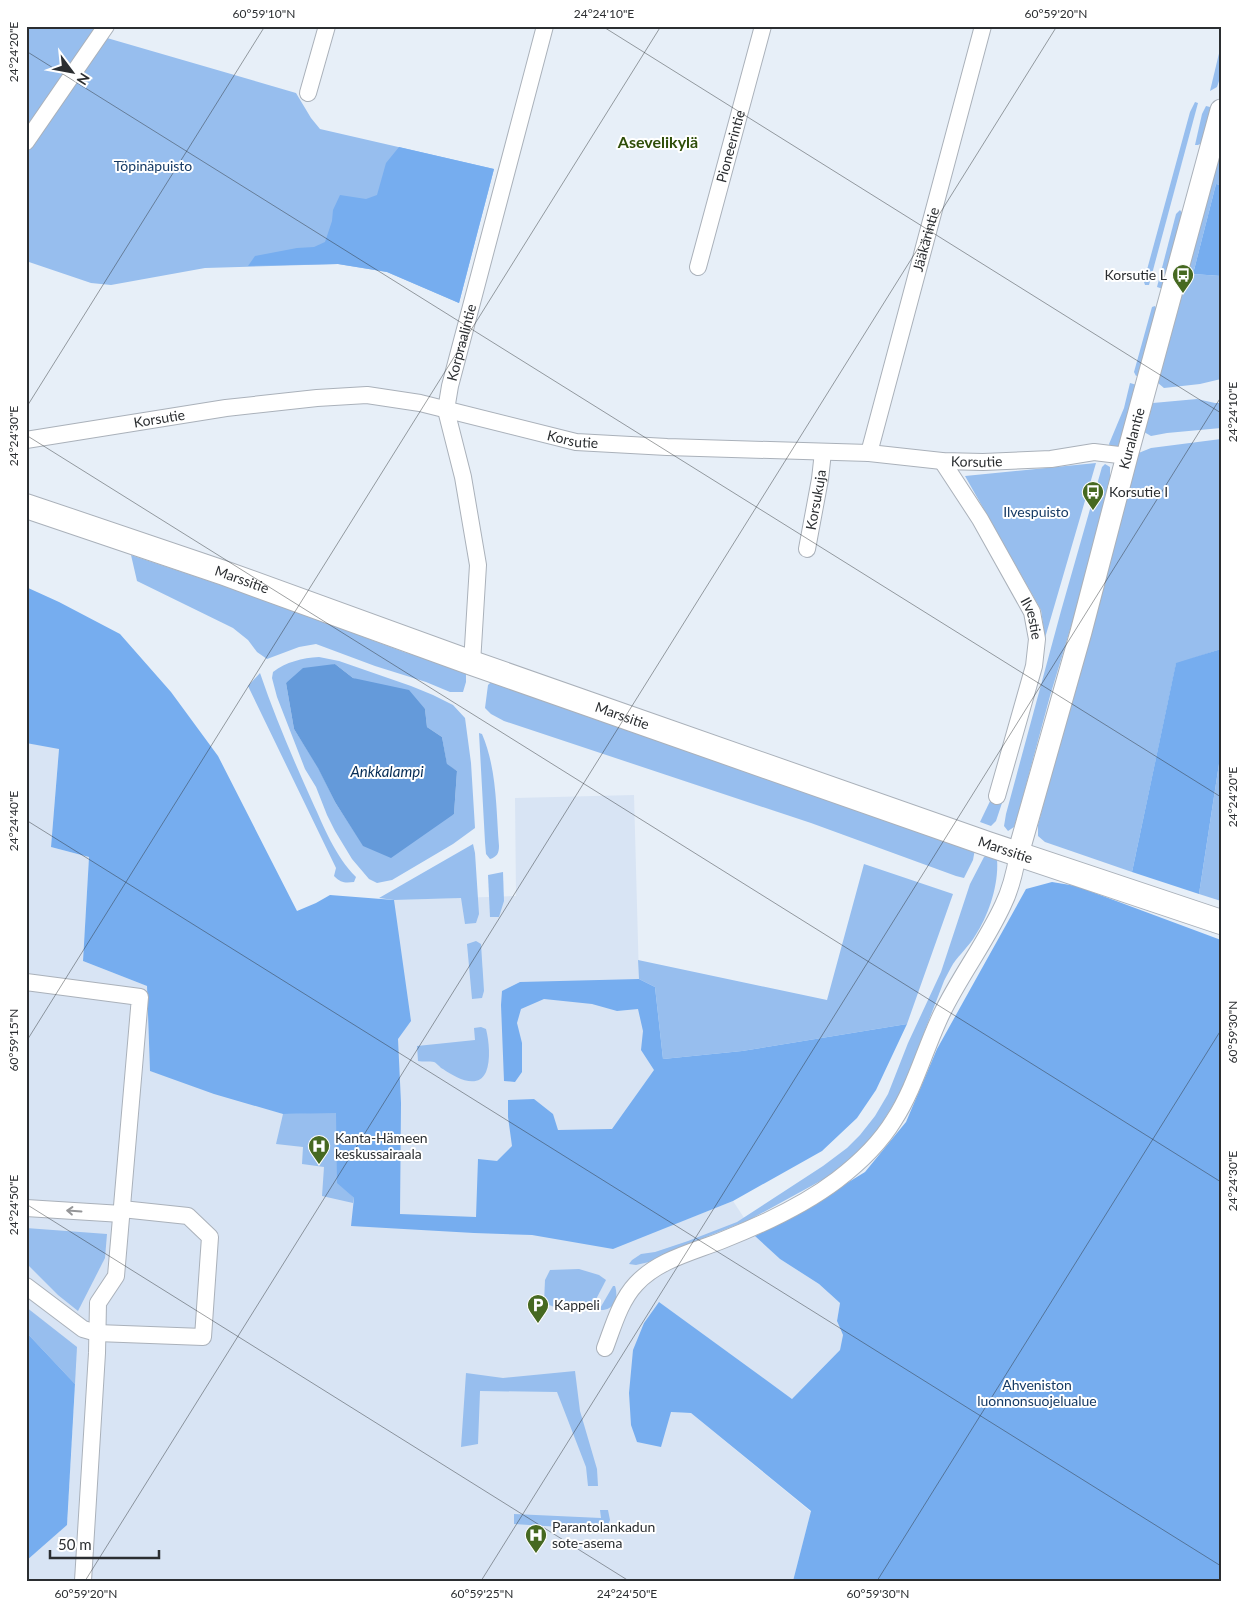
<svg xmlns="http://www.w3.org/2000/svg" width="1247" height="1607" font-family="Lato,sans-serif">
  <rect width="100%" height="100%" fill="#e7eff8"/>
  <path fill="#d8e4f4" d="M26 743 59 748 51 847 89 857 83 961 147 986 150 1071 283 1114 338 951 394 900 516 896 515 798 634 795 639 979 663 1059 613 1248 733 1201 756 1236 780 1259 819 1284 840 1303 837 1321 843 1335 840 1350 792 1399 660 1303 644 1323 671 1412 691 1413 811 1512 793 1581H26V1561L67 1525 75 1385 26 1332Z"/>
  <g fill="#97beee" fill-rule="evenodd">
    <path d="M26 26H99L26 135Z"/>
    <path d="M107 38 296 93 311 118 320 129 494 169 459 303 387 272 338 264 205 268 111 285 91 283 26 261V156L30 147Z"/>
    <path d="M1221 45V75L1217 87 1210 91Z"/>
    <path d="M1195 102 1198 103 1149 285H1145L1144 282 1145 277 1190 112Z"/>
    <path d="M1206 106 1210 107 1211 112 1202 143 1198 145H1195L1202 114Z"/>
    <path d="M1221 140V185L1216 184 1193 274 1221 276V379L1200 384 1164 388 1158 383 1184 288 1185 279Z"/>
    <path d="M1180 210 1183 214 1163 289 1157 287 1176 214Z"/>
    <path d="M1155 306 1158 313 1141 374 1136 376 1134 372 1152 307Z"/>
    <path d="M1130 383 1137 385 1124 432 1118 446 1111 448 1109 444 1124 408Z"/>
    <path d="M1197 399 1215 403H1221V428L1167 433 1151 436 1144 432V413L1153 403Z"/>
    <path d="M1221 439V649L1176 664 1132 872 1045 842 1038 836V825L1136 454 1151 448Z"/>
    <path d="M1096 463 1045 638 1041 610 965 476Z"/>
    <path d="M1105 464 1110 467V481L1079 600 1050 696 1018 815 1014 827 1008 831 1004 826 1006 814 1061 611 1102 467Z"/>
    <path d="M131 555 251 595 404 652 450 666 466 673V682L463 692H450L426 682 375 666 316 644 299 647 267 659 257 652 248 640 233 628 137 581Z"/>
    <path d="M319 657 339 661 411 686 433 695 453 705 465 718 471 763 475 828 453 844 392 880 377 883 369 879 352 859 335 831 327 815 316 787 305 769 277 697 272 678 273 672C286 662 302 658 319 657ZM335 664 353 678 425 709 427 727 442 737 447 765 457 771 454 814 363 845 335 802 318 767 294 729 286 683Z"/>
    <path d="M260 673C275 717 293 759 312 801 324 827 335 856 356 877L354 882C345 883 341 883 334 876L336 868 248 686Z"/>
    <path d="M494 679 975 849 973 860 964 878 956 876 811 823 504 721 491 714 485 708 488 685Z"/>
    <path d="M479 733 482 734C497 769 496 809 499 846 499 853 497 857 490 859L486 854 485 842Z"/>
    <path d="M1221 751V901L1199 894Z"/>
    <path d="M992 797 1003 800 996 821 991 826 980 822Z"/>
    <path d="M473 844 475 853 479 914 476 923 465 924 461 898 394 900 379 898Z"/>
    <path d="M988 854 997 859C999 884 989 915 975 936 969 946 960 954 953 964 950 969 947 975 944 981L902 1090 879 1128 857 1154 824 1179 749 1220 686 1245 649 1262 636 1265 629 1264 632 1260 641 1254 655 1252 688 1241 737 1222 823 1166 847 1148 860 1135 875 1116 888 1094 908 1043 941 972 970 884 984 857Z"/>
    <path d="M864 864 953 894 907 1024 742 1051 663 1059 655 987 639 979 638 960 827 1000Z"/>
    <path d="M503 872 504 901 499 917H490L488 875Z"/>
    <path d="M476 941 481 944 484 991 482 998 472 999 467 944Z"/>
    <path d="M481 1027 486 1029C489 1041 491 1060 486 1072 478 1090 456 1078 443 1069 440 1068 437 1063 434 1062 430 1061 423 1062 418 1061L417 1046 475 1040 474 1028Z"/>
    <path d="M337 1112V1182L354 1198 353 1203 322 1196 324 1167 302 1164 303 1147 276 1144 283 1114Z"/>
    <path d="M26 1228 107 1234 105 1258 78 1311 58 1295 26 1263Z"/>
    <path d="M579 1269 599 1275 606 1280 592 1307 557 1308 544 1303 545 1280 550 1270Z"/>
    <path d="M613 1286H615C619 1299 614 1311 599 1310Z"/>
    <path d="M26 1307 77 1347 75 1384 26 1332Z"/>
    <path d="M575 1371 580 1411 597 1469 598 1486H588L586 1467 557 1392 480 1391 478 1444 461 1447 466 1373 503 1378Z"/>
    <path d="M600 1510H608L610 1520 606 1530 514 1524V1514L601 1518Z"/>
  </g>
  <g fill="#76adef">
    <path d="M399 147 494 169 459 303 387 272 338 264 248 266 255 256 297 248 314 247 325 242 332 221 333 210 340 195 366 199 377 195 386 163Z"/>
    <path d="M1216 184 1221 185V276L1193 274Z"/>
    <path d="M26 587 59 602 120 634 171 692 218 756 297 911 316 903 330 895 394 900 411 1021 398 1039 401 1103 400 1214 476 1217 478 1159 497 1161 512 1146 508 1117V1100L534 1099 553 1114 558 1130 612 1129 654 1070 641 1050 643 1031 638 1009 617 1011 592 1004 544 999 521 1009 517 1023 522 1043V1072L515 1082 504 1081 501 1005 502 991 520 982 639 979 655 987 663 1059 742 1051 907 1024 876 1090 857 1118 822 1151 733 1201 613 1249 532 1235 474 1233 351 1226 354 1198 337 1183 336 1113 283 1114 214 1094 150 1071 147 986 83 961 89 857 51 847 59 749 26 743Z"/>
    <path d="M1221 649V751L1199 894 1132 872 1176 663Z"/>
    <path d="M1052 882 1076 886 1221 940V1581H793L811 1511 691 1413 671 1412 661 1447 637 1442 631 1425 629 1393 633 1350 644 1323 659 1302 792 1399 840 1350 843 1335 837 1321 840 1303 819 1284 780 1259 755 1236 792 1217 865 1172 906 1122 937 1049 1026 889Z"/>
    <path d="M26 1332 75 1384 67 1525 26 1561Z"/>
  </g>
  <path fill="#649ada" d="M335 664 353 678 409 690 425 709 427 727 442 737 447 764 457 771 454 814 391 858 363 846 335 802 318 768 294 729 286 683 303 668Z"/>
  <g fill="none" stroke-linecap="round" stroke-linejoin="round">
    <g stroke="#aab1ba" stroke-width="18">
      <g id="minor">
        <path d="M308 93 327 26"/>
        <path d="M26 142 106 26"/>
        <path id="s1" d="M698 267 763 26"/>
        <path id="s2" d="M26 440 226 408 317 398 367 395 420 403 576 442 667 447 869 453 942 461 983 462 1051 459 1094 452 1127 456"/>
        <path id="s3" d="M869 453 983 26"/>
        <path id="s4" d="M942 461 980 519 1032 612 1037 639 1034 666 997 796"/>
        <path id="s5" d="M807 549 820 479 823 452"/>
        <path id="s6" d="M472 663 478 565 463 477 446 410 450 386 545 26"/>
        <path d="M26 982 140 997 116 1276 98 1303 97 1353 83 1581"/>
        <path d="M26 1208 122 1214"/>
        <path d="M26 1286 83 1329 97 1333 203 1337 210 1237 188 1216 122 1209"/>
        <path d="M605 1348C613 1327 620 1301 636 1284 658 1260 693 1252 723 1240 761 1225 804 1205 837 1180 858 1164 880 1143 894 1120 915 1088 925 1048 942 1013 960 976 986 942 1003 905 1011 889 1015 871 1018 854"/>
      </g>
    </g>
    <g stroke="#aab1ba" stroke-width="23">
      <g id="tertiary">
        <path id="s7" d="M1018 854 1081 632 1127 456 1221 110"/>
      </g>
    </g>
    <g stroke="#aab1ba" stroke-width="26">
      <g id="secondary">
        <path id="s8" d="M26 506 224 573 472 663 988 844 1221 922"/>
      </g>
    </g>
    <use href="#minor" stroke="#fff" stroke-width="16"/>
    <use href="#tertiary" stroke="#fff" stroke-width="21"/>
    <use href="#secondary" stroke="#fff" stroke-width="24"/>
  </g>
  <defs><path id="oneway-shaft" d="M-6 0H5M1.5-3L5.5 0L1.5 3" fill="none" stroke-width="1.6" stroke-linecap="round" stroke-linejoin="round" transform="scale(1.25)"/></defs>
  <use stroke="#959698" href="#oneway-shaft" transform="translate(74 1211) rotate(-176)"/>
  <path fill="none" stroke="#2b2e31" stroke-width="1" stroke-opacity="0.45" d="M602 26 1221 413M1217 26 1221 28M26 51 1221 797M26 408 265 26M26 435 1221 1182M26 820 1221 1566M26 1042 661 26M26 1204 629 1581M85 1581 1057 26M481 1581 1221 397M877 1581 1221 1030"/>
  <defs>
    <g id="bus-pin" transform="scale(1.125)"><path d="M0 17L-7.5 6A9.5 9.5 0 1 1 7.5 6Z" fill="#466921" stroke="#fff"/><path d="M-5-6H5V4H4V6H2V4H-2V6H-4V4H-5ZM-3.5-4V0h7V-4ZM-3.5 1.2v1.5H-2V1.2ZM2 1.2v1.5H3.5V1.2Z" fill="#fff"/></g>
    <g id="hospital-pin" transform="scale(1.125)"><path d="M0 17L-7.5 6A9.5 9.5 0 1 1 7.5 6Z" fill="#466921" stroke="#fff"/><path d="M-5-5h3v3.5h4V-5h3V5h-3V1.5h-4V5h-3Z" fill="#fff"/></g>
    <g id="parking-pin" transform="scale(1.125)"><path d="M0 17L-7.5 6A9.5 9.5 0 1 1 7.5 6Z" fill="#466921" stroke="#fff"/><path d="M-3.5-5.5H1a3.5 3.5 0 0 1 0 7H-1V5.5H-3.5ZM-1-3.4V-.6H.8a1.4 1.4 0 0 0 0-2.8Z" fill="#fff"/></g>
  </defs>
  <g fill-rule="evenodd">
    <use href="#bus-pin" x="1183" y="275"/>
    <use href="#bus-pin" x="1093" y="492"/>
    <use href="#hospital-pin" x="319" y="1146"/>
    <use href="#parking-pin" x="538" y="1305"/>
    <use href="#hospital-pin" x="536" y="1535"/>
  </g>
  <g text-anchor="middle" stroke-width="4" stroke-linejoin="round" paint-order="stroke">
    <g font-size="14" fill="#2b2e31" stroke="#fff">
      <text dy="5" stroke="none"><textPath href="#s1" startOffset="125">Pioneerintie</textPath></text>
      <text dy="5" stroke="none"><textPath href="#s3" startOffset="221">Jääkärintie</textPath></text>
      <text dy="5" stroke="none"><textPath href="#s6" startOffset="326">Korpraalintie</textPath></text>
      <text dy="5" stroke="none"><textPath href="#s2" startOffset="135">Korsutie</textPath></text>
      <text dy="5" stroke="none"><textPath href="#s7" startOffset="431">Kuralantie</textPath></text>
      <text dy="5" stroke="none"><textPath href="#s2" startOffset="555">Korsutie</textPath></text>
      <text dy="5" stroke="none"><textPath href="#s2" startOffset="960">Korsutie</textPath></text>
      <text dy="5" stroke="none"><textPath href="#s5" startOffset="50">Korsukuja</textPath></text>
      <text dy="5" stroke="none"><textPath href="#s8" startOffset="228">Marssitie</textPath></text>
      <text dy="5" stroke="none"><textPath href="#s4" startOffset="182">Ilvestie</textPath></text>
      <text dy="5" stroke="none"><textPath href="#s8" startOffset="632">Marssitie</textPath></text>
      <text dy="5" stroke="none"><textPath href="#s8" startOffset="1038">Marssitie</textPath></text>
    </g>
    <g font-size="14" fill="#153a65" stroke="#fff">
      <text x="153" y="171">Töpinäpuisto</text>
      <text x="1036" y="517">Ilvespuisto</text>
      <text x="1037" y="1390">Ahveniston<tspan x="1037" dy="16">luonnonsuojelualue</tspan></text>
    </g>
    <g font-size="14" fill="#2b2e31" stroke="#fff" text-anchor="start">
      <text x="1167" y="280" text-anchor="end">Korsutie L</text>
      <text x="1109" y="497">Korsutie I</text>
      <text x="335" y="1143">Kanta-Hämeen<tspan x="335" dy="16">keskussairaala</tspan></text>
      <text x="554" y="1310">Kappeli</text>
      <text x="552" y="1532">Parantolankadun<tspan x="552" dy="16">sote-asema</tspan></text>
    </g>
    <g font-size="15" font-style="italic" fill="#062d56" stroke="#fff">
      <text x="387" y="777">Ankkalampi</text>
    </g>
    <g font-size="16" font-weight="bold" fill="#2f4e08" stroke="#fff">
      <text x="658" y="148">Asevelikylä</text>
    </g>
  </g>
  <rect width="1247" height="1607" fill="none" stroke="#ffffff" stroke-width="55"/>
  <g transform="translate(72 72) rotate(122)" stroke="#ffffff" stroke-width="4" paint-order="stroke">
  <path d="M0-4L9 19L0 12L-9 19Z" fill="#2b2e31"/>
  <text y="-8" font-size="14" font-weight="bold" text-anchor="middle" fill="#2b2e31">N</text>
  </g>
  <path d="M50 1550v8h109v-8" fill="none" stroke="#2b2e31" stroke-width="2.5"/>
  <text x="58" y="1550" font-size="15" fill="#2b2e31" stroke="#ffffff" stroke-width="4" paint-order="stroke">50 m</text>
  <rect x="28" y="28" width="1192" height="1552" fill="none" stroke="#2b2e31" stroke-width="2"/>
  <g font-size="12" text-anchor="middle" fill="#2b2e31">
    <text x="264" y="18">60°59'10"N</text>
    <text x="604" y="18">24°24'10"E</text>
    <text x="1056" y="18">60°59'20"N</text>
    <text transform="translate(14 52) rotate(-90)" y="4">24°24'20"E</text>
    <text transform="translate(1233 412) rotate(-90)" y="4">24°24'10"E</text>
    <text transform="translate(14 436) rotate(-90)" y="4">24°24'30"E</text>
    <text transform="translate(1233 797) rotate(-90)" y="4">24°24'20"E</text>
    <text transform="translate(14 821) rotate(-90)" y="4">24°24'40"E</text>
    <text transform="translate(1233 1032) rotate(-90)" y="4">60°59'30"N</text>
    <text transform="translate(14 1040) rotate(-90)" y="4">60°59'15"N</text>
    <text transform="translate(1233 1181) rotate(-90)" y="4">24°24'30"E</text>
    <text transform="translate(14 1205) rotate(-90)" y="4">24°24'50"E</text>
    <text x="86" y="1598">60°59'20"N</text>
    <text x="482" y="1598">60°59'25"N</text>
    <text x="627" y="1598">24°24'50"E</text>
    <text x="878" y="1598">60°59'30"N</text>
  </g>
</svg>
